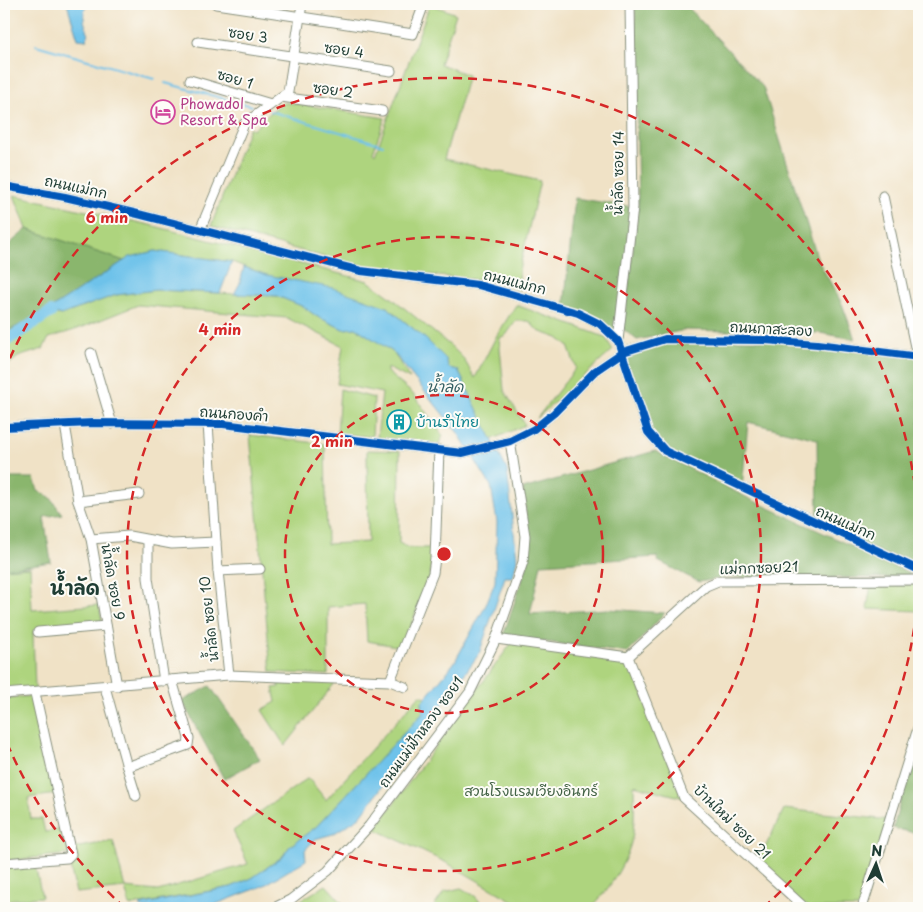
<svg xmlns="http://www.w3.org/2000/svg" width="923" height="912" font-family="'Playpen Sans','Playpen Sans Thai',sans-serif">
  <rect width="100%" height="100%" fill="#fdfcf7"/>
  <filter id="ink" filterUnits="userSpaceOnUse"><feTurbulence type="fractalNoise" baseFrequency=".02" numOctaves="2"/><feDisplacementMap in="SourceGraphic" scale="10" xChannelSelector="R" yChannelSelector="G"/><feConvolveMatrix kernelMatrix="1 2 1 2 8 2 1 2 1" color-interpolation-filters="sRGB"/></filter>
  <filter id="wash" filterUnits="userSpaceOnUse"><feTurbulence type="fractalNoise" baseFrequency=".0096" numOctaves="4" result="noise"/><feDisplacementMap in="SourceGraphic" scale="20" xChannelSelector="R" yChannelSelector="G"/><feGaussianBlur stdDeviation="1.12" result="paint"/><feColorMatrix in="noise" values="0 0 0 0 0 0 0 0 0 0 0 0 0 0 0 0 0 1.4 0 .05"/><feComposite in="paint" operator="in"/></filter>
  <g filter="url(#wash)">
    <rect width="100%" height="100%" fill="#f0e2c6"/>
    <g fill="#aed47e" stroke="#668859">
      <path d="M430 4 456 14 440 64 468 75 444 159 540 181 519 270 520 290 495 282 365 268 211 226 249 128 254 129 273 110 283 103H293L385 118 373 152 375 154Z"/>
      <path d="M14 195 154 226 368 281 392 298 452 347 463 358 475 378 497 335 516 305 605 337 613 350 537 418 576 368 568 346 558 338 538 331 529 321H516L506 335 499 338 504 390 525 425 491 440 458 370 449 368 446 359 427 340 387 307 266 275 232 262 155 251 124 261 27 229Z"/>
      <path d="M156 290 277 296 304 307 316 316 343 329 356 328 393 352 410 379 387 368V372L413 394 443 436 438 445 377 438 382 393 337 384 343 346 287 318 138 305 78 329 49 338 43 349 18 357 4 368V333L47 311 61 315 116 295Z"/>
      <path d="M340 389 374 398 372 437 337 434Z"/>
      <path d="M250 435 325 444 327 544 368 542 367 450 400 451 399 543 409 548H433L430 577 402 647 367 641 365 604 328 607V675L271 672Z"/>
      <path d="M30 567 32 610 99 605 103 626 33 632 35 690 4 691V569Z"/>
      <path d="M871 584 919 585V611L867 609Z"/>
      <path d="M513 641 628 657 684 798 634 785C634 801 635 817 633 832 631 856 608 893 590 908H525L447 863 375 829Z"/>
      <path d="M278 677 338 679 285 746 262 710 276 702 273 688 279 687Z"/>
      <path d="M420 695 426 697 422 702 423 713 316 827 290 846 282 857 252 878 231 887 130 906 125 888 76 893 69 861 74 848 113 841 125 888 158 891 248 864 233 831 308 778 326 800Z"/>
      <path d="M33 696 56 794 28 798 31 819H42L45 832 64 829 69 854 4 861V698Z"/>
      <path d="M784 809 890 820 862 908H806L757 864Z"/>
      <path d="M35 865 42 897 4 900V867Z"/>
      <path d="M326 885 347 908H274L290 900 291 906Z"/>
      <path d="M461 888 475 896 485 908H433L444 892Z"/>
    </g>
    <g fill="#8ab66d" stroke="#547a50">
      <path d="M635 4H685L763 87 818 260 842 304 855 339 820 333 685 330 637 340 623 329 638 210Z"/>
      <path d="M575 198 633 207 619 328 609 331 564 308Z"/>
      <path d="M27 229 124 261 47 311 4 333V246L6 247Z"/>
      <path d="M665 339 765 340 919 357V570L818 524 817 439 748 422 742 489 672 456 646 428 623 352Z"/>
      <path d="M655 451 752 500 910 573 909 578 730 577 699 582 658 561V557L541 564 530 614 608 609 665 613 628 653 503 636 528 563 527 523 523 489Z"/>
      <path d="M4 478H34L38 491 50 497 62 514 44 517 51 562 4 569Z"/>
      <path d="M210 686 260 759 224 779 182 701Z"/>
      <path d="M919 734V834L893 828Z"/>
    </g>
    <g fill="#6ec2ea" stroke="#46808f">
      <path d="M67 4H87C78 25 92 27 86 40L78 39Z"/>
      <path d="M155 251 232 262 220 293 156 290 116 295 61 315 47 311 130 257Z"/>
      <path d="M244 267 267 275 333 288 387 307 427 340 446 359 449 368 458 370 507 470 517 559 513 577H505L479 654 360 817 333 834 315 839 305 850 306 860 263 886 206 908H141L140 905 231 887 252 878 282 857 290 846 316 827 423 713 422 702 454 663 485 607 495 582 497 522 491 486 458 433 393 352 356 328 343 329 316 316 304 307 277 296 234 294 240 283Z"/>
    </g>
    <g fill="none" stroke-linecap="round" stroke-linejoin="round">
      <g stroke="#6ec2ea" stroke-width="2">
        <path d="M36 45 154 79"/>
        <path d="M165 83 252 106"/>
        <path d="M270 111 383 145"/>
      </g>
      <path stroke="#6ec2ea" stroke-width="12" d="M4 342 51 312"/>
    </g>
  </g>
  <g filter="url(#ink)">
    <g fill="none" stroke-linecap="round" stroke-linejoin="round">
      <g stroke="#88907d" stroke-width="11">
        <g id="minor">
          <path d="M216 4 413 34 424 4"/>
          <path d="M198 42 391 71"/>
          <path d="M190 80 271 104"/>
          <path d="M281 97 382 111"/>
          <path d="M4 186 65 197 138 214 361 271 478 285 578 313 600 324 618 341 648 432 665 451 919 570"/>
          <path d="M883 196 917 356"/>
          <path d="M200 230 244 124 288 92 302 4"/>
          <path d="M618 341 633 207 630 4"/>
          <path d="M91 353 112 424"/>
          <path d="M65 425 78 501 91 539 117 686"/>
          <path d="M4 427 92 423 223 424 462 453 510 441 534 429 554 413 595 371 623 352 665 339 765 340 817 344 919 357"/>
          <path d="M78 501 139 494"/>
          <path d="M91 539 129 536 172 544 216 542"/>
          <path d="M148 540V578L164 681"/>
          <path d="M218 571 260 569"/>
          <path d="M38 632 106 626"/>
          <path d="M496 639 628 657"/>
          <path d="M628 657 706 586 718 581 919 580"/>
          <path d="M628 657 684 798 805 908"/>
          <path d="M229 675 390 681 405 687"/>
          <path d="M390 681 433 573 435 558 439 450"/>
          <path d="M105 687 127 767 188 745 189 738 172 680"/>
          <path d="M4 694 229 675 218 571 208 424"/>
          <path d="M127 767 136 796"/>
          <path d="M4 863 67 858 71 854 35 693"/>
          <path d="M274 908 290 900 328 871 369 826 470 692 496 639 523 562 525 536 510 441"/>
          <path d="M862 908 919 725"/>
        </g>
      </g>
      <use href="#minor" stroke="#fff" stroke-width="9"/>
      <g stroke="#fdfcf7" stroke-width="11">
        <g id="cycleway">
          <path d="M4 186 65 197 138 214 361 271 478 285 578 313 600 324 618 341 648 432 665 451 919 570"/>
          <path d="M4 427 92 423 223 424 462 453 510 441 534 429 554 413 595 371 623 352 665 339 765 340 817 344 919 357"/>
        </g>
      </g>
      <use href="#cycleway" stroke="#0057b8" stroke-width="8"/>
    </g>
  </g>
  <g fill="none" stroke="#d62828" stroke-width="2.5" stroke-dasharray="9 6">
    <circle cx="444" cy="554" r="159"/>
    <circle cx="444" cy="554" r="317"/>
    <path d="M919 583A476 476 0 0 1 763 908M125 908A476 476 0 0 1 4 736M4 372A476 476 0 0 1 919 525"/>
  </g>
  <defs>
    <g id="hotel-ring" transform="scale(1.25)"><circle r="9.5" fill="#fdfcf7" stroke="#d1479c" stroke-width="1.5"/><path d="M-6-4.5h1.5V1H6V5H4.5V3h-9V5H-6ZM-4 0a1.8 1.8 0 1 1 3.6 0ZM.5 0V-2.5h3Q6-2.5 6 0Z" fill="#d1479c"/></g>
    <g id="building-ring" transform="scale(1.25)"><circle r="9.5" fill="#fdfcf7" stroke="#0f9aa8" stroke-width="1.5"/><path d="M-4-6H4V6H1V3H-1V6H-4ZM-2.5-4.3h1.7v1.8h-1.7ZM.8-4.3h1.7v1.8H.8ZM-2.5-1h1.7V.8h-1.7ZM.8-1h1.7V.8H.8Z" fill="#0f9aa8"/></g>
  </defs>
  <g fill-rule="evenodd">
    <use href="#hotel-ring" x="163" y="112"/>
    <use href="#building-ring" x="399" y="422"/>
  </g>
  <g text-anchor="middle" stroke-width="4" stroke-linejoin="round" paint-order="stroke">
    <g font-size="14" fill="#1f3d34" stroke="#fdfcf7">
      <text transform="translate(248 35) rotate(9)" y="5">ซอย 3</text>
      <text transform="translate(344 50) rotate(8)" y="5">ซอย 4</text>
      <text transform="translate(235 79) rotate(17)" y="5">ซอย 1</text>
      <text transform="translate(333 90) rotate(8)" y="5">ซอย 2</text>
      <text transform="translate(618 173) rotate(-89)" y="5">น้ำลัด ซอย 14</text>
      <text transform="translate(76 187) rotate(12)" y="5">ถนนแม่กก</text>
      <text transform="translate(515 282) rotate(14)" y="5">ถนนแม่กก</text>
      <text transform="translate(771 329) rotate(3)" y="5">ถนนกาสะลอง</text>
      <text transform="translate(234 414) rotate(4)" y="5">ถนนกองคำ</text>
      <text transform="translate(846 523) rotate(24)" y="5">ถนนแม่กก</text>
      <text transform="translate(759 568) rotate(-2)" y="5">แม่กกซอย21</text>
      <text transform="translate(113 582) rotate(80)" y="5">น้ำลัด ซอย 9</text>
      <text transform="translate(209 619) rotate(-96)" y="5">น้ำลัด ซอย 10</text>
      <text transform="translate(421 732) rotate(-54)" y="5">ถนนแม่ฟ้าหลวง ซอย1</text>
      <text transform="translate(732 822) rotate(44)" y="5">บ้านใหม่ ซอย 21</text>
    </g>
    <g font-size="14" fill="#b23c85" stroke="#fdfcf7" text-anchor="start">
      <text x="180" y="109">Phowadol<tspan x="180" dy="16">Resort &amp; Spa</tspan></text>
    </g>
    <g font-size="14" fill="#0d838f" stroke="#fdfcf7" text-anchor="start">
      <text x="416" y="427">บ้านรำไทย</text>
    </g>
    <g font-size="14" fill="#436346" stroke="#fdfcf7">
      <text x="531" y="796">สวนโรงแรมเวียงอินทร์</text>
    </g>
    <g font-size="15" font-style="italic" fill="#335e62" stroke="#fdfcf7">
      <text x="445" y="392">น้ำลัด</text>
    </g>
    <g font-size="19" font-weight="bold" fill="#1f3d34" stroke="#fdfcf7">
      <text x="75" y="595">น้ำลัด</text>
    </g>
  </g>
  <circle cx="444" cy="554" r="8" fill="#d62828" stroke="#fdfcf7" stroke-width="2.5"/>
  <g font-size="15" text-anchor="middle" font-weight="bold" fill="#d62828" stroke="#fdfcf7" stroke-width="4" stroke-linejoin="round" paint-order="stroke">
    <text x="107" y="223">6 min</text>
    <text x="220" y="335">4 min</text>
    <text x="332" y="447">2 min</text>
  </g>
  <rect width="923" height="912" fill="none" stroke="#fdfcf7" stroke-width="20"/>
  <g transform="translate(876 864) rotate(3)" stroke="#fdfcf7" stroke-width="4" paint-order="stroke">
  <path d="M0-4L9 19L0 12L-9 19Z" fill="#1f3d34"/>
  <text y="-8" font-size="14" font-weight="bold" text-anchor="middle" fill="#1f3d34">N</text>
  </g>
</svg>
